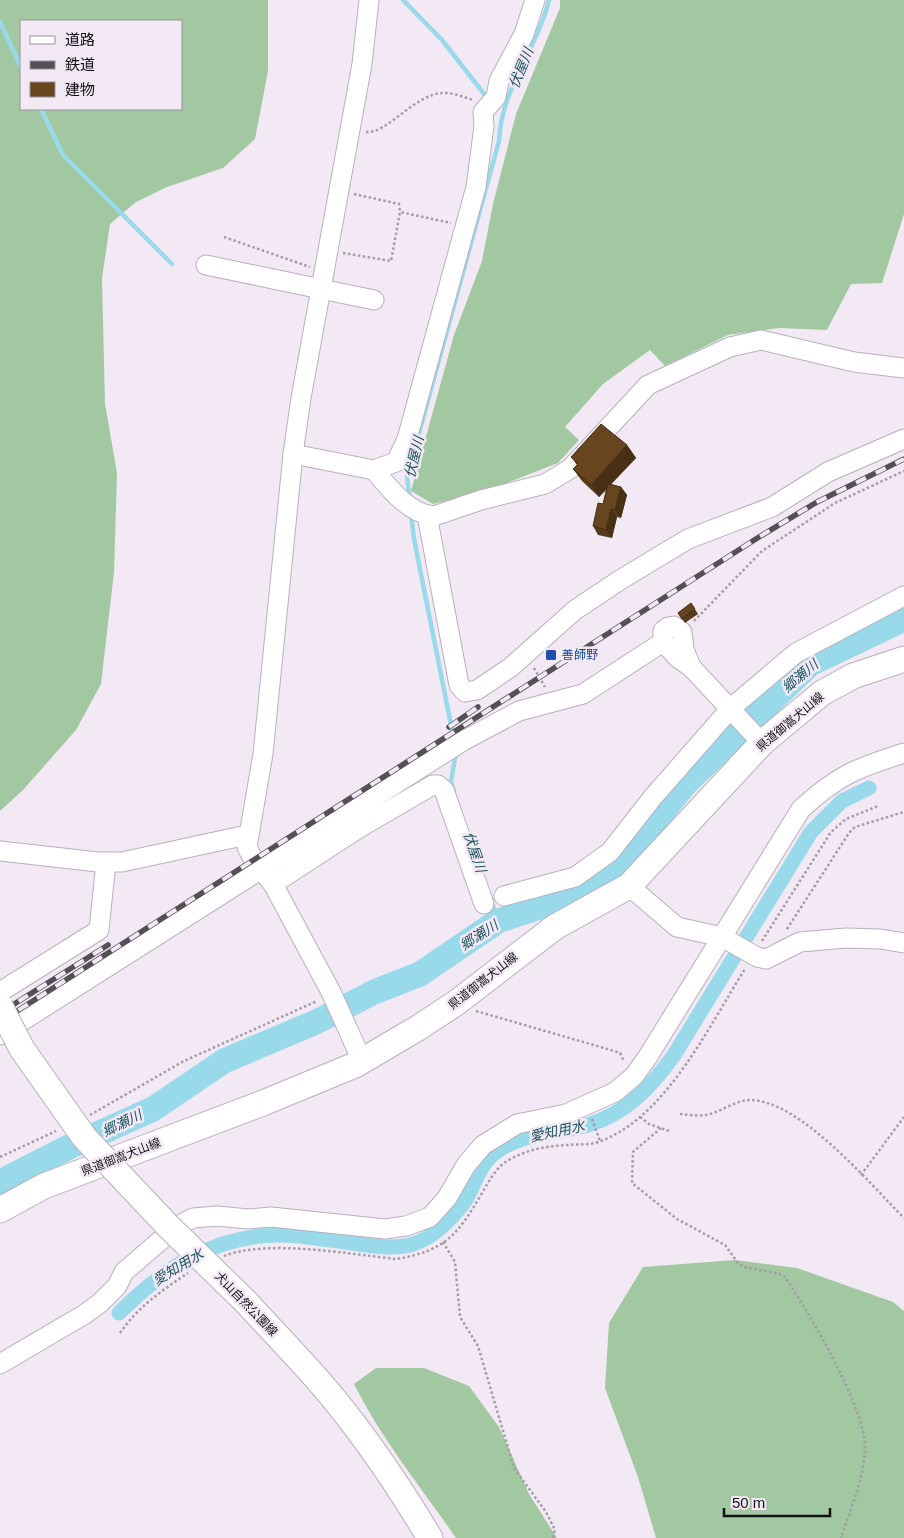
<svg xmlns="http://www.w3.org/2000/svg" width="904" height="1538" font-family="Helvetica,'Noto Sans JP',sans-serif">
  <rect width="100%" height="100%" fill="#f2e9f5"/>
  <g fill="#a1c8a0" fill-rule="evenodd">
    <path d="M0 0H268V71L255 139 223 168 167 187 136 202 110 224 102 278 105 404 117 473 114 572 101 684 76 730 23 790 0 811ZM21 21H181V109H21Z"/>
    <path d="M560 0H904V214L882 283 851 284 827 330 779 328 728 335 665 366 650 350 603 384 565 427 579 440 558 463 489 490 433 504 411 491 454 335 482 261 493 204 516 114 560 8Z"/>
    <path d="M735 1260 797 1268 893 1302 904 1311V1538H656L638 1477 605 1388 609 1323 643 1267Z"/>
    <path d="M376 1368H424L469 1386 499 1427 529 1494 557 1538H456C421 1487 382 1440 354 1384Z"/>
  </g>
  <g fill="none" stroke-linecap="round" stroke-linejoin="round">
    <g stroke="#98d9ea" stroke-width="4.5">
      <path d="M403 0 442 40 488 99"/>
      <path d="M0 22 21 67"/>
      <path d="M41 109 63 155 172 264"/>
      <path d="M410 499 407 477 499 141C501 89 537 49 549 0"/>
      <path d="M411 514 414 539 454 740"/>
      <path d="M454 791 451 782 456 752"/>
      <path d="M492 903 498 921"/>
    </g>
    <path stroke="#98d9ea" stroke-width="15" d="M119 1313C164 1268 213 1236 278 1235 297 1234 318 1239 338 1241 361 1244 390 1251 413 1244 433 1238 453 1218 465 1201 475 1185 479 1165 495 1153 522 1132 556 1134 588 1125 627 1113 651 1087 674 1055L811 832 842 801 869 788"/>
    <path stroke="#98d9ea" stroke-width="25" d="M0 1182 69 1147 153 1109 224 1061 316 1022 374 992 420 974 498 921 581 893 625 859 685 784 810 664 904 619"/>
    <g stroke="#b8b0bb" stroke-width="21">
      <g id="minor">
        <path d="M206 265 374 300"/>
        <path d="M293 454 374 470 396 462 407 439 476 187 484 126 483 112 496 97 499 81 524 34 535 0"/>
        <path d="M374 470C389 488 409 514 434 516L481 500 545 484 570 469 648 385 730 347 761 340 854 362 904 368"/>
        <path d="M427 515 459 685 465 692 477 690 511 667 575 610 620 580 688 539 772 507 828 472 904 439"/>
        <path d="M691 667 684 649 682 632 674 626 668 627 663 631V642L678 658 691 667 762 743"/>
        <path d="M0 851 98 862H122L247 835"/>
        <path d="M273 884 359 828 433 785H438L444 790 484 904"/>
        <path d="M629 886 677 927 722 937 757 957 766 959 800 942 846 938 880 939 904 943"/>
        <path d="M504 896 575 877 610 852 653 797 731 708 796 653 904 596"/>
        <path d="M0 992 99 930 106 862"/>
        <path d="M0 1035 463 741 519 711 583 694 663 642"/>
        <path d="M362 1061 332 994 273 884 254 861 247 847 263 754 293 454 301 398 362 64 369 0"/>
        <path d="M0 1364 85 1314 100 1303 117 1286 124 1272 176 1227 193 1218 217 1216 248 1219 271 1217 385 1229 406 1226 430 1217 447 1198 466 1165 483 1145 517 1124 566 1114 615 1092 634 1076 647 1058 801 809C838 775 857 768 904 753"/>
      </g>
    </g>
    <g stroke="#b8b0bb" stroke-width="27">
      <g id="major">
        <path d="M0 1210 44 1186 263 1103 355 1065 418 1028 456 1003 555 927 629 886 762 743 822 693 853 676 904 659"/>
        <path d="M245 1301C269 1327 294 1353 317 1379 360 1428 397 1483 430 1538"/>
      </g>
    </g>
    <g stroke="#a39ca5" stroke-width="2.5" stroke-dasharray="2.5 2.5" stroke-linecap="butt">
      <path d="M366 132C387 134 414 95 442 93 451 92 464 97 473 100"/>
      <path d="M354 194 399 204 400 212"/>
      <path d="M224 237 310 267"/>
      <path d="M343 253 391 261 400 212 451 223"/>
      <path d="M694 621 762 551 835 503 904 471"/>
      <path d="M534 668 545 687"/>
      <path d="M787 929 849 833 855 827 904 812"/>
      <path d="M762 941 831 832 846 819 878 806"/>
      <path d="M476 1011 611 1050 620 1053 624 1061"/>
      <path d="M680 1114C688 1115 697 1116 706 1115 721 1112 734 1101 749 1100 799 1099 870 1184 904 1218"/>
      <path d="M90 1115 184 1061 317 1001"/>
      <path d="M640 1117 649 1124 669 1131"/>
      <path d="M592 1119 600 1141"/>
      <path d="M661 1128 633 1152 632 1183 677 1219 725 1245 738 1263 744 1267 780 1274 785 1277C809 1313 866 1408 865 1449 864 1479 850 1510 841 1538"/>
      <path d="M0 1157 56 1131"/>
      <path d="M861 1175 904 1117"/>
      <path d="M443 1242 455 1262 460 1317 478 1346 514 1468 546 1512 555 1530 553 1538"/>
      <path d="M224 1256C267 1239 349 1254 396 1259 446 1251 458 1234 482 1193 488 1183 494 1171 504 1163 523 1150 546 1146 568 1145 577 1144 587 1145 595 1143 664 1122 708 1027 745 969"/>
      <path d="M120 1333C138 1307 161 1291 188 1273"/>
    </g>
    <use href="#minor" stroke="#fff" stroke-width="19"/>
    <use href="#major" stroke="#fff" stroke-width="25"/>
    <g stroke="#555056" stroke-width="5.5">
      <g id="rail">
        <path d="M449 727 478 707"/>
        <path d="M0 1013 108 945"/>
        <path d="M0 1022 759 537 817 502 904 459"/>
      </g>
    </g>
    <use href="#rail" stroke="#f2e9f5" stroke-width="4" stroke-dasharray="11" stroke-linecap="butt"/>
    <g stroke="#b8b0bb" stroke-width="27" stroke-linecap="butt">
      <path id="major-bridge" d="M0 1006 22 1049 84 1137 168 1226 245 1301"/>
    </g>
    <use href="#major-bridge" stroke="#fff" stroke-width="25"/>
  </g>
  <g fill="#583b1b">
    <path d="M627 445 636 458 611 484 621 487 627 495 621 518 617 517 612 538 598 535 593 526 603 504 606 490 599 497 582 481 573 469 577 465 571 457Z"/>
    <path d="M691 603 698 614 685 623 678 613Z"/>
  </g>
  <g fill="#473016">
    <path d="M627 445 636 458 599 497 591 485Z"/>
    <path d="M621 487 627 495 621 518 615 510Z"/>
    <path d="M611 509 617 517 612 538 606 530Z"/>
  </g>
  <g fill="#66451f" stroke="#473016">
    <path d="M601 424 627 445 591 485 573 469 578 464 571 457Z"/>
    <path d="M608 484 621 487 615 510 611 509 606 530 593 526 598 503 603 504Z"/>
    <path d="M691 603 695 609 682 619 678 613Z"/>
  </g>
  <rect fill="#1a4fb4" stroke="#f2e9f5" stroke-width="2" x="545" y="649" width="12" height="12" rx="2.5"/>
  <g text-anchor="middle" stroke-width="5" stroke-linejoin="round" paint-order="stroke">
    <g font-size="12" fill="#164399" stroke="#f2e9f5" text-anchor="start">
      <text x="562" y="659">善師野</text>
    </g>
    <g font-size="12" fill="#131014" stroke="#f2e9f5">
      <text transform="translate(790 722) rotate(-40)" y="4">県道御嵩犬山線</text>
      <text transform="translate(483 981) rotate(-38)" y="4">県道御嵩犬山線</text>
      <text transform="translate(121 1157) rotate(-21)" y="4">県道御嵩犬山線</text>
      <text transform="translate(246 1304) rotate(46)" y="4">犬山自然公園線</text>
    </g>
    <g font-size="14" font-style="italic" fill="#1c535f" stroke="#f2e9f5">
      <text transform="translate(521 68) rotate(-68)" y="5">伏屋川</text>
      <text transform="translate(414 457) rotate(-77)" y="5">伏屋川</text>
      <text transform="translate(800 676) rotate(-40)" y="5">郷瀬川</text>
      <text transform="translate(475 852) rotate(71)" y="5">伏屋川</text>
      <text transform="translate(479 935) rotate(-33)" y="5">郷瀬川</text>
      <text transform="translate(122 1123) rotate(-26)" y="5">郷瀬川</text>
      <text transform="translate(557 1131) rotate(-12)" y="5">愛知用水</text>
      <text transform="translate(178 1267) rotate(-31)" y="5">愛知用水</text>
    </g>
  </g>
  <rect x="20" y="20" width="162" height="90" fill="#f2e9f5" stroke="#99929b"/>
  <rect x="30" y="36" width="25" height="8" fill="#ffffff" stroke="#99929b"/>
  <text x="65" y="45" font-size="15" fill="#131014">道路</text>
  <rect x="30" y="61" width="25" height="8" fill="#555056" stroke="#99929b"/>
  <text x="65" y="70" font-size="15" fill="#131014">鉄道</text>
  <rect x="30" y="82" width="25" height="15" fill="#66451f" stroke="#99929b"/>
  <text x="65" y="95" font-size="15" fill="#131014">建物</text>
  <path d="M724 1508v8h106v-8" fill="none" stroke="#131014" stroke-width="2.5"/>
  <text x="732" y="1508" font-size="15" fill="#131014" stroke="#f2e9f5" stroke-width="4" paint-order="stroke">50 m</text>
</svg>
